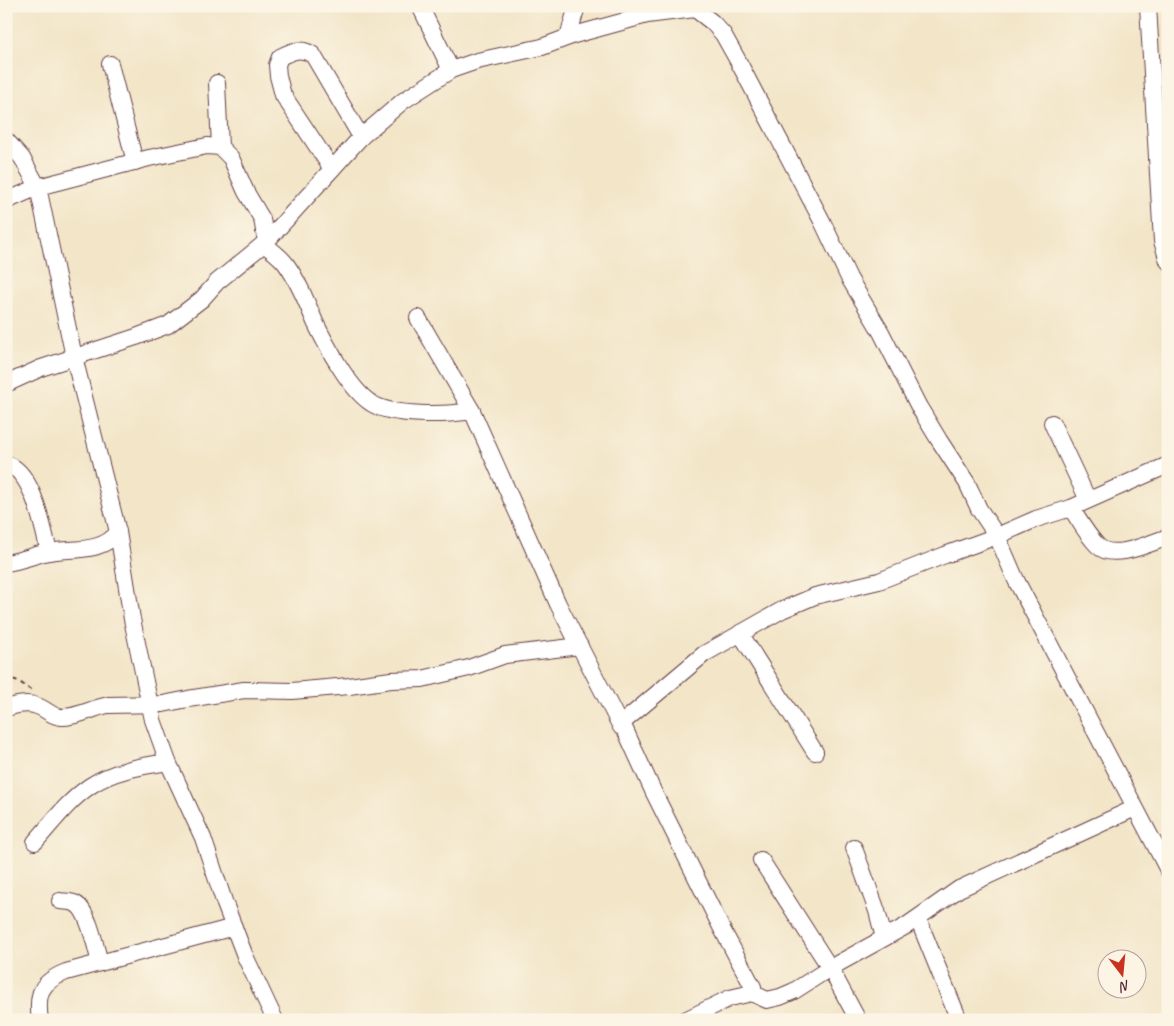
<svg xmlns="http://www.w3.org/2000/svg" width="1174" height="1026" font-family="Caveat,sans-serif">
  <rect width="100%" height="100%" fill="#fcf5e5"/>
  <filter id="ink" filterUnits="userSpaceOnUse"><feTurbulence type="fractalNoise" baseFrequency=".02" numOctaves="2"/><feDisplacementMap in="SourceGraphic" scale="10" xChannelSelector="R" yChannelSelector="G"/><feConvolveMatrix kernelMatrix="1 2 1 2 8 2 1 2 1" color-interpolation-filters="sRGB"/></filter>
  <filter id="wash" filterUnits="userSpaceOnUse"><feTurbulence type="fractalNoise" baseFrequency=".0096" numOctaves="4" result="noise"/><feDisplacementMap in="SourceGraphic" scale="20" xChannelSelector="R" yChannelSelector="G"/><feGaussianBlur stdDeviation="1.12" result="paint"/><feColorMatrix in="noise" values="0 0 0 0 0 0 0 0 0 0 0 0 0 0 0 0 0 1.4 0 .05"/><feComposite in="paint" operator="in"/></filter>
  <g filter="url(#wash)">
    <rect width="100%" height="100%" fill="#f2e5c8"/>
  </g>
  <g filter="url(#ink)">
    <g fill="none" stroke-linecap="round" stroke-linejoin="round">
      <g stroke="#633d43" stroke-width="18">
        <g id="minor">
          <path d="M420 6 451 70"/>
          <path d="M1148 6 1162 241 1168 261"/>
          <path d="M695 9 712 22 723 34 737 59 822 221 849 278 881 332 919 407 939 440 967 483 979 509 997 536 1016 580 1168 870"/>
          <path d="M568 37 577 6"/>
          <path d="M110 64 135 162"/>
          <path d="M217 83 220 147"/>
          <path d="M6 140 22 158 38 187 74 357 118 532 132 619 153 720 168 762 203 838 225 904 245 956 275 1020"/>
          <path d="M332 169 283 95 278 76 277 65 280 57C292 51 301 47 313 55L361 137"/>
          <path d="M6 201 38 187 149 158 207 146 220 147 231 158 246 192 262 219 266 242"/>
          <path d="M264 244C271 250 280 256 286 264 299 282 307 303 315 322 326 345 350 390 371 403 392 417 447 415 472 411L558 604 621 727 622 723"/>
          <path d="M418 318 472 411"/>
          <path d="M6 384 41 368 136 337 168 325 202 299 217 282 266 242 361 137 403 101 451 70 477 61 542 47 574 35 647 15 695 9 699 6"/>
          <path d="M1052 423 1088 500"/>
          <path d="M6 464C33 470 43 529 49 552"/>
          <path d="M1071 508C1079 520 1087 535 1098 546 1113 561 1150 543 1168 537"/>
          <path d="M6 563C19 561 32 556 44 553 68 547 101 555 118 532"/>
          <path d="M740 633 815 752"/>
          <path d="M6 708C16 705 27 702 37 706 47 709 51 717 62 717 78 717 92 708 108 705L163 704 188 699 244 690 292 691 349 686 391 680 422 679 469 668 505 655 580 646"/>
          <path d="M35 842C52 823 68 801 90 786 112 771 141 766 168 762"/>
          <path d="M854 848 877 911 884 938"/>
          <path d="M761 860 830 968 858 1020"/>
          <path d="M60 901C65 902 71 901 76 904 89 911 96 949 100 963"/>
          <path d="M918 919 959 1020"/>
          <path d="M752 993 767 1000 780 997 794 991 830 968 906 926 959 889 1135 808"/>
          <path d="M40 1020C36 993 41 982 66 972L234 927"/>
          <path d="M685 1020 730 998 752 993 753 987 722 929 654 793 622 723 704 654 782 610 815 596 879 581 945 555 997 536 1036 519 1071 508 1168 465"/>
        </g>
      </g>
      <path stroke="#633d43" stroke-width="2" stroke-dasharray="4 4" stroke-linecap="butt" d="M6 677 18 681 31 690"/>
      <use href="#minor" stroke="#fff" stroke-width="16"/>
    </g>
  </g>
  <rect width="1174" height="1026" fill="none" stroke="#fcf5e5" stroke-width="25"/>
  <g transform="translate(1122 974) rotate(164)"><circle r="24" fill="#fcf5e5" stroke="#b59f9b"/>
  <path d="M0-4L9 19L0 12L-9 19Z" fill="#c8321e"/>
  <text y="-8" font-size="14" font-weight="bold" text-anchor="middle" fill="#4a1f2b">N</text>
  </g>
</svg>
